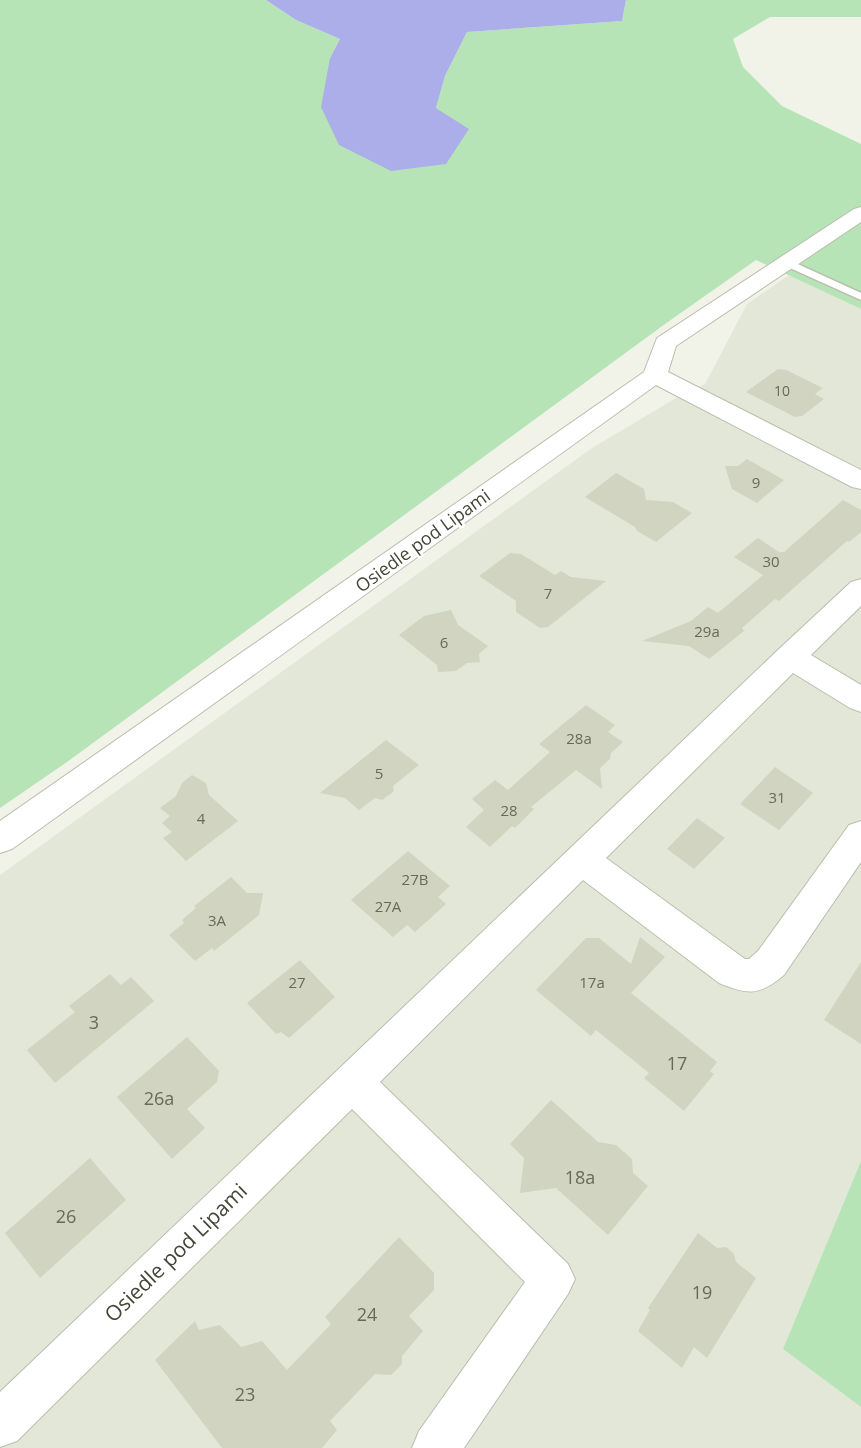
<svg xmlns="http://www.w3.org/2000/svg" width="861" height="1448" font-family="'Open Sans',sans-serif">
  <rect width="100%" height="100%" fill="#f1f3e9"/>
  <path fill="#e3e7d8" d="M789 275 861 309V1161L783 1349 861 1407V1448H0V875L592 448 676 398 705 384 747 304Z"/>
  <g fill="#b6e4b6">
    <path d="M0 0H266L296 20 340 39 330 58 469 130 436 108 445 76 467 32 622 21 626 0H861V17H770L733 39 743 67 782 106 861 144V309L756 260 665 324 67 762 0 808Z"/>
    <path d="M861 1161V1407L783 1349Z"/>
  </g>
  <path fill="#acaeea" d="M266 0H626L622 21 467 32 445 76 436 108 469 129 446 164 391 171 339 145 321 107 330 58 340 39 296 20Z"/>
  <g fill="#d1d4c0">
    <path d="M778 369 786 370 823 388 815 394 824 399 802 416 795 417 746 392Z"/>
    <path d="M747 459 784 480 757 503 732 489 725 466H738Z"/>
    <path d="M616 473 644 489 646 500 673 502 692 513 656 542 637 531 635 527 585 497Z"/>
    <path d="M843 500 861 510V532L849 542 847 541 779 601 775 599 742 628 744 631 709 659 689 646 642 641 691 621 708 607 718 613 763 575 734 557 758 538 779 552H784Z"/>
    <path d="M510 553 521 554 555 575 561 571 571 577 606 581 548 627 540 628 516 612V601L479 576Z"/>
    <path d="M451 610 458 625 488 646 479 654 480 662 467 663 456 671 438 672 437 665 399 635 424 616Z"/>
    <path d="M586 705 615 725 608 732 623 742 611 753 610 759 600 768 602 789 576 770 531 807 534 809 515 828 512 826 490 847 466 827 484 810 472 799 495 780 508 790 550 752 539 744Z"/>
    <path d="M386 740 419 765 393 786 394 791 382 800 375 798 359 810 345 798 320 793Z"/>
    <path d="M775 767 813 793 779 830 740 804Z"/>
    <path d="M192 775 206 783 209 795 238 821 186 861 163 838 172 832 162 823 170 816 160 808 176 796 182 783Z"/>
    <path d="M697 818 725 838 694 869 667 849Z"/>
    <path d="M408 851 450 886 438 897 446 904 415 932 407 925 393 937 351 900Z"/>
    <path d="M231 877 247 893H263L259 915 214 951 212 948 195 961 169 935 184 923 182 920 196 908 194 906Z"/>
    <path d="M640 937 665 957 631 993 717 1062 710 1071 714 1074 684 1111 644 1078 649 1073 596 1030 591 1036 536 990 586 938H599L631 964Z"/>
    <path d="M300 960 335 997 289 1038 281 1032 276 1034 247 1003Z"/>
    <path d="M861 962V1044L824 1020Z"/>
    <path d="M110 974 121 985 131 977 154 1001 55 1083 27 1050 75 1012 69 1006Z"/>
    <path d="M187 1037 219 1071 217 1082 187 1109 205 1128 172 1159 117 1097Z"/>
    <path d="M551 1100 598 1142 616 1145 632 1159 633 1173 648 1186 608 1235 556 1188 520 1193 524 1158 510 1144Z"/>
    <path d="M90 1158 126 1200 40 1278 5 1233Z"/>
    <path d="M698 1233 717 1248 726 1247 734 1254 736 1262 756 1278 707 1358 694 1347 682 1368 638 1331 650 1310 648 1308Z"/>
    <path d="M399 1237 434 1273V1290L409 1316 423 1331 402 1356V1364L391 1375 375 1374 330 1421 337 1430 322 1448H222L155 1360 195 1321 199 1330 220 1325 241 1347 262 1341 287 1370 331 1324 325 1317Z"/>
  </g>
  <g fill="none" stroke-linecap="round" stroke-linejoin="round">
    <g stroke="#babead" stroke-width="3">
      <path id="lane" d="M781 260H789L861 293V300L781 264Z"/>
    </g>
    <g stroke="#babead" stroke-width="2">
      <g id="street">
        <path d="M861 207V222L676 346 668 372 861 470V489L852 487 656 385 12 849 0 853V821L644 372 657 338 854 209Z"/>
        <path d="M861 579V606L811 655 861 685V712L850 708 793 673 606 858 745 959H749L758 951 849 825 861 821V862L784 975C759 996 748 995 719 983L583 880 380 1082 568 1264 575 1279 568 1294 464 1448H412L419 1431 525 1282 352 1109 17 1441 0 1447V1392L779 649 851 582Z"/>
      </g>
    </g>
    <use href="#lane" fill="#fff" fill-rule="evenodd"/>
    <use href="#street" fill="#fff" fill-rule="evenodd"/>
  </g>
  <g text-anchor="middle" stroke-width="5" stroke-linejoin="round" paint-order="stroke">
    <g font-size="14" fill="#676a5a">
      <text x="782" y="396">10</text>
    </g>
    <g font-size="15" fill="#676a5a">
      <text x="756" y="488">9</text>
      <text x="771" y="567">30</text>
      <text x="548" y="599">7</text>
      <text x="707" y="637">29a</text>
      <text x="444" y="648">6</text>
      <text x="579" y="744">28a</text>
      <text x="379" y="779">5</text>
      <text x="777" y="803">31</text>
      <text x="509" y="816">28</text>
      <text x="201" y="824">4</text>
      <text x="415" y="885">27B</text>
      <text x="388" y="912">27A</text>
      <text x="217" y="926">3A</text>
      <text x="297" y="988">27</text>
      <text x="592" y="988">17a</text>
    </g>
    <g font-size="18" fill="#444638" stroke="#fff">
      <text transform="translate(423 541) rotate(-36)" y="6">Osiedle pod Lipami</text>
    </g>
    <g font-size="18" fill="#676a5a">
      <text x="94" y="1029">3</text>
      <text x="677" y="1070">17</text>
      <text x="159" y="1105">26a</text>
      <text x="580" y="1184">18a</text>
      <text x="66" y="1223">26</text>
      <text x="702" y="1299">19</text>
      <text x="367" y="1321">24</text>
      <text x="245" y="1401">23</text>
    </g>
    <g font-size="21" fill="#444638" stroke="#fff">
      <text transform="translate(176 1253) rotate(-44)" y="7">Osiedle pod Lipami</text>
    </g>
  </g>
</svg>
